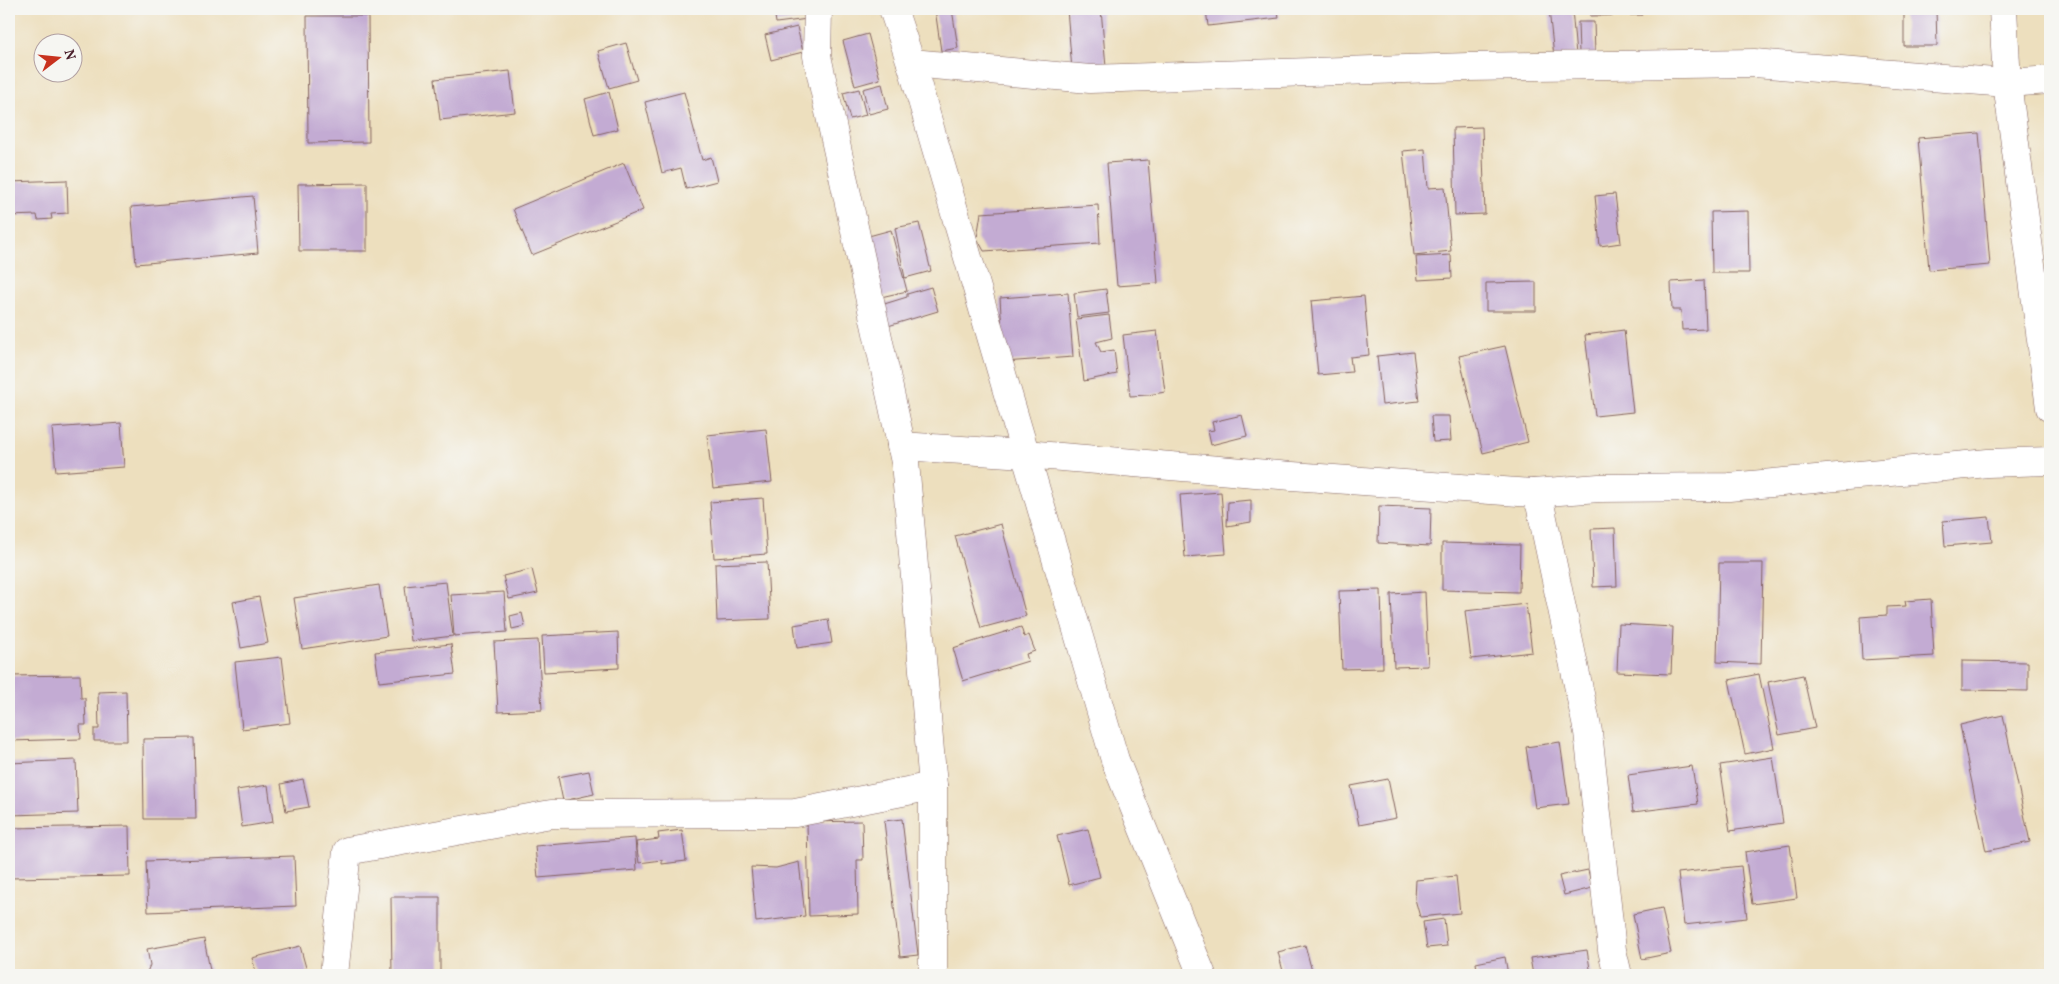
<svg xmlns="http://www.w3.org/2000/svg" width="2059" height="984" font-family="Vollkorn,serif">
  <rect width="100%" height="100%" fill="#f6f6f2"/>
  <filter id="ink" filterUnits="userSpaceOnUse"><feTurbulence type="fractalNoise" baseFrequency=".02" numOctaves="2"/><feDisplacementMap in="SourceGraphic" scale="10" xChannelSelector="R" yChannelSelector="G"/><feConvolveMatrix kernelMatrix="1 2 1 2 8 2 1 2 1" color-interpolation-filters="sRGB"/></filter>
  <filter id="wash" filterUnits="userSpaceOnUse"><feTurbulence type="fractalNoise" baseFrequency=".0096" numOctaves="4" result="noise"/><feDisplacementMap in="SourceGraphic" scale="20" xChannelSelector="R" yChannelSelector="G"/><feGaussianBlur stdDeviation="1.12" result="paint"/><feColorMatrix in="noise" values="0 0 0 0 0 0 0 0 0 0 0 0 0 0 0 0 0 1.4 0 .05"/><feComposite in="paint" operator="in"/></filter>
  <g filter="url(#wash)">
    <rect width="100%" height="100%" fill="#eddfbe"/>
    <g id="blocks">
      <g fill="#c3abd3">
        <path d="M774 9H806L808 19 776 23Z"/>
        <path d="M935 9H952L958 48 941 51Z"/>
        <path d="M1067 9H1101L1106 67 1072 70Z"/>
        <path d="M1206 9H1278L1279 18 1208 26Z"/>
        <path d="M1549 9H1572L1576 55 1554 57Z"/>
        <path d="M1590 9H1641L1642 15 1590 16Z"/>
        <path d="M1904 9H1936L1937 46H1904Z"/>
        <path d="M307 16H368L369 142 308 143Z"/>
        <path d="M1578 22H1594L1595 54H1579Z"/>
        <path d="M797 27 803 52 771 60 765 35Z"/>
        <path d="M868 34 880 79 855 86 843 41Z"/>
        <path d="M626 43 637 80 609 88 598 51Z"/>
        <path d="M510 71 515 112 440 120 435 79Z"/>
        <path d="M882 84 888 109 869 114 863 89Z"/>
        <path d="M859 89 866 115 850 119 843 93Z"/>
        <path d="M609 92 618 129 594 135 585 99Z"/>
        <path d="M684 92 702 160 711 157 717 181 686 189 681 168 662 173 645 102Z"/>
        <path d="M1482 127 1485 214 1455 215 1453 128Z"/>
        <path d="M1979 133 1990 265 1929 270 1918 138Z"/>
        <path d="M1425 149 1428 188 1445 187 1451 251 1414 255 1403 151Z"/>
        <path d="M1148 160 1158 283 1117 286 1107 163Z"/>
        <path d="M624 163 643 210 532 255 513 209Z"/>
        <path d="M67 180 68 213 51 214 52 219 38 220 37 215 9 216V182Z"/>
        <path d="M367 183V251H299L298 184Z"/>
        <path d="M1615 194 1621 243 1600 246 1595 196Z"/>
        <path d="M253 196 258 253 136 264 131 207Z"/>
        <path d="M1098 205 1100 243 984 251 977 238 981 213Z"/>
        <path d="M1748 211 1749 273H1712L1711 212Z"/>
        <path d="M919 223 931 271 905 278 895 228Z"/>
        <path d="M891 230 907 291 881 297 865 237Z"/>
        <path d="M1451 255 1452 278 1418 280 1416 257Z"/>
        <path d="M1704 280 1706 329 1682 330 1681 310H1672L1671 282Z"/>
        <path d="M1536 282V311H1486V283Z"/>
        <path d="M931 287 938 311 888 326 881 305 907 297V294Z"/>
        <path d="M1106 289 1109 313 1077 317 1074 293Z"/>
        <path d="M1068 293 1073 357 1004 362 1000 298Z"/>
        <path d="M1364 296 1369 355 1350 357 1352 372 1318 375 1311 301Z"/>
        <path d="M1109 315 1112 338 1096 342 1101 352 1114 350 1117 374 1084 381 1076 319Z"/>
        <path d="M1624 330 1633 412 1595 416 1585 335Z"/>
        <path d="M1157 331 1165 392 1148 395 1130 396 1123 335Z"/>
        <path d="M1505 346 1528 442 1483 453 1459 356Z"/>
        <path d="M1413 352 1419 401 1382 405 1377 356Z"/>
        <path d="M1242 415 1247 436 1211 445 1208 431 1214 430 1212 422Z"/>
        <path d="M1431 416H1449L1451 441 1433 442Z"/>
        <path d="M121 423 124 467 56 472 52 428Z"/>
        <path d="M766 429 772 482 713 488 707 435Z"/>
        <path d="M1221 492 1226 554 1185 557 1180 495Z"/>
        <path d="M763 498 767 554 714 558 710 502Z"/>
        <path d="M1251 500V522L1227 526 1228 502Z"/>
        <path d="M1379 506 1431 508 1430 546 1378 543Z"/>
        <path d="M1989 517 1992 542 1945 546 1943 521Z"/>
        <path d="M1001 524 1026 616 981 628 955 536Z"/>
        <path d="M1615 528 1617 586 1593 587 1591 529Z"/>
        <path d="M1442 543 1520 545 1519 592 1442 590Z"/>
        <path d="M767 562 770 619 717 621 715 564Z"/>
        <path d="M1719 563H1763L1761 664 1717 662Z"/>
        <path d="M532 569 538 593 509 599 503 576Z"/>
        <path d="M446 582 453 636 411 641 405 586Z"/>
        <path d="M379 585 387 636 302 649 294 598Z"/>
        <path d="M1381 590 1383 668 1342 669 1339 591Z"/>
        <path d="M504 592 507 632 454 636 451 595Z"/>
        <path d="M1425 592 1428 666 1394 667 1391 594Z"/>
        <path d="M259 597 268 643 241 648 233 602Z"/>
        <path d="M1931 599 1934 656 1862 660 1860 617 1887 615V607L1906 606 1905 601Z"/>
        <path d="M1526 604 1532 652 1471 659 1465 611Z"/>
        <path d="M522 613 525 626 512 629 510 616Z"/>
        <path d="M828 619 832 643 797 648 794 625Z"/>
        <path d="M1619 624 1673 627 1671 674 1617 672Z"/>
        <path d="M1021 627 1024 637 1029 635 1035 651 1026 654 1028 661 963 681 953 648Z"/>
        <path d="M618 632 619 668 544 672 542 636Z"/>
        <path d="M538 640 542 710 498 712 494 642Z"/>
        <path d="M451 644 455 674 379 682 375 652Z"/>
        <path d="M282 657 290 723 242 729 235 662Z"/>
        <path d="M1962 661 2028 662V691L1962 690Z"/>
        <path d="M1759 674 1774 748 1745 754 1729 680Z"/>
        <path d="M80 675 81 698H85L86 725H80L81 739 9 741V676Z"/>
        <path d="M1803 675 1815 728 1779 735 1768 682Z"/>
        <path d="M126 691 127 741H94V729H99L98 692Z"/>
        <path d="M2003 715 2030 842 1986 851 1960 725Z"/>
        <path d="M194 738 196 819H144L143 739Z"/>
        <path d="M1560 742 1569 804 1535 808 1526 747Z"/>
        <path d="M1773 757 1783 823 1730 831 1720 765Z"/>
        <path d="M76 760 78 813 10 815 9 763Z"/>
        <path d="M1692 766 1698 804 1633 812 1628 775Z"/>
        <path d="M589 771 594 794 563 801 558 777Z"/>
        <path d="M303 779 309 807 286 811 281 784Z"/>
        <path d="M1388 779 1396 818 1359 825 1351 786Z"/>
        <path d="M268 785 273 822 242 827 237 790Z"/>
        <path d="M902 819 918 955 900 957 884 821Z"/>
        <path d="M862 821 863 860H857L858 914 809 916 807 822Z"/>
        <path d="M129 826 130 876 9 878V828Z"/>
        <path d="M1088 829 1100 877 1069 885 1057 836Z"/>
        <path d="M682 830 686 861 662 864V860L639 863 636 842 659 839 658 833Z"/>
        <path d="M635 838 637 870 538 878 535 846Z"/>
        <path d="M1790 845 1797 898 1752 904 1745 852Z"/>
        <path d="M294 856 296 906 148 912 146 861Z"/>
        <path d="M799 862 805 916 756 922 751 867 776 868Z"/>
        <path d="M1741 866 1747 918 1684 925 1678 873Z"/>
        <path d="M1588 870 1592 888 1564 895 1559 876Z"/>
        <path d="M1456 876 1460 913 1420 917 1415 899 1416 880Z"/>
        <path d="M391 897H440V975H392Z"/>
        <path d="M1662 908 1671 953 1642 959 1633 914Z"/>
        <path d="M1444 919 1447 946 1427 948 1423 922Z"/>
        <path d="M204 939 211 975H147V972L150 965 147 949Z"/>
        <path d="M1305 945 1313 975H1284L1278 952Z"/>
        <path d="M300 946 308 975H257L252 958Z"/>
        <path d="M1587 950 1591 975H1533L1530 958Z"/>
        <path d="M1505 957 1508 975H1478L1476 963Z"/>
      </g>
    </g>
  </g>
  <g filter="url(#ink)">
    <use href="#blocks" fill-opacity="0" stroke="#83625e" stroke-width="1"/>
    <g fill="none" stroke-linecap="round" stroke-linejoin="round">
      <g stroke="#83625e" stroke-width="29">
        <g id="minor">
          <path d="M818 9 817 56 905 462 933 786V975"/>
          <path d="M893 9 911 63 1115 760 1202 975"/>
          <path d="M2003 9 2007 83 2050 408"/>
          <path d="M911 63 1090 79 1468 67 1754 63 2007 83 2050 80"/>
          <path d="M901 446 1025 454 1292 476 1533 493 1599 488 1729 487 1988 463 2050 461"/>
          <path d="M1533 493 1540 504 1588 732 1612 950 1618 975"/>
          <path d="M334 975 347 851 551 814 795 813 933 786"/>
        </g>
      </g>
      <use href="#minor" stroke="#fff" stroke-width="28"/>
    </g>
  </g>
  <rect width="2059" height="984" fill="none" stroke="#f6f6f2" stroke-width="30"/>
  <g transform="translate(58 58) rotate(74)"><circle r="24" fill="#f6f6f2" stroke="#b1a0a2"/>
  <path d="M0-4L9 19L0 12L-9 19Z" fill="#c8321e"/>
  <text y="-8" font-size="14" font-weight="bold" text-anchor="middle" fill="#4a1f2b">N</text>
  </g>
</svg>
